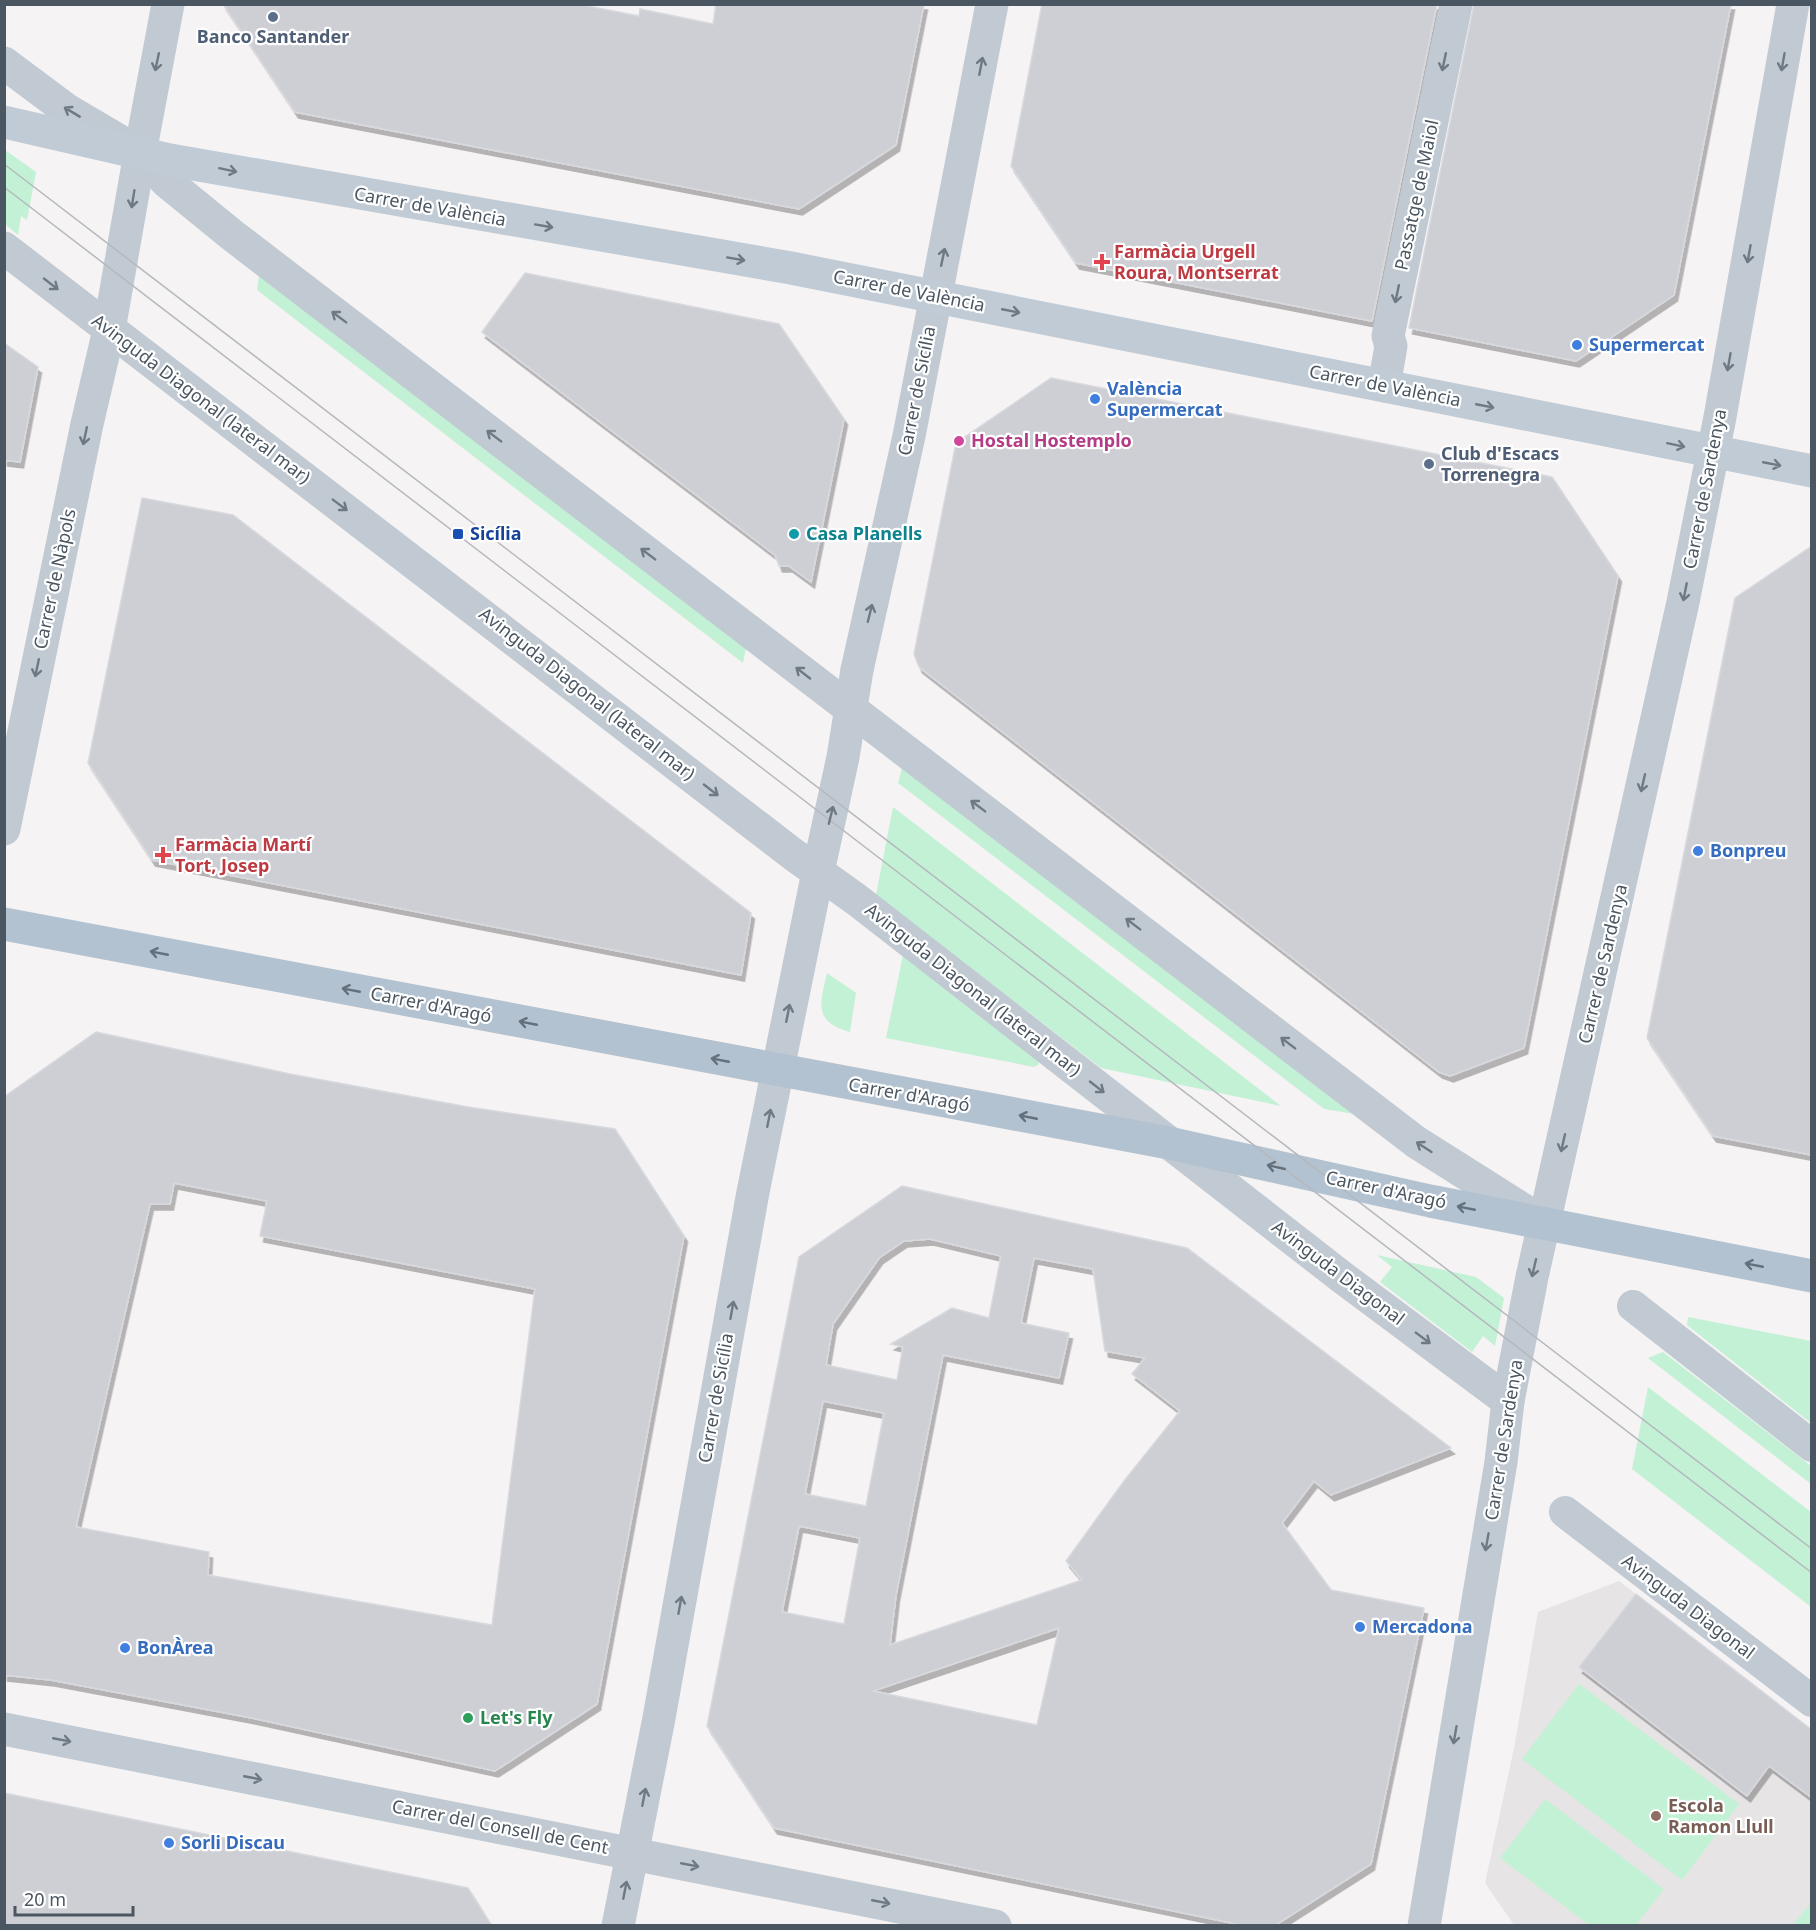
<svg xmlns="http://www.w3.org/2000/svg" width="1816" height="1930" font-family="'Noto Sans',sans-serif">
  <defs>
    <filter id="shadow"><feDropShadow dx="3.5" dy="6" stdDeviation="0" flood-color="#0004"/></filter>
  </defs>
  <rect width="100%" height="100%" fill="#f5f3f3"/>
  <path fill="#e6e4e5" d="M1619 1581 1811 1730V1925H1514L1485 1883 1514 1748 1538 1612Z"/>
  <g fill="#c3f1d5">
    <path d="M5 150 36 172 27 220 21 216 18 235 5 224Z"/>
    <path d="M259 275 746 648 743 663 257 290Z"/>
    <path d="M902 768 1354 1114 1324 1109 898 783Z"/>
    <path d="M893 807 1281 1106 1101 1068 876 895Z"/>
    <path d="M903 955 1039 1061 1038 1065 1034 1067 886 1038Z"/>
    <path d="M827 973 856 993 850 1032C813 1022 820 1004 827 973Z"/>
    <path d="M1377 1255 1476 1277 1504 1298 1495 1346 1483 1336 1472 1352 1380 1282 1392 1267Z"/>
    <path d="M1688 1317 1811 1341V1423L1687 1325Z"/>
    <path d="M1663 1352 1811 1466V1484L1648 1358Z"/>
    <path d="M1648 1387 1811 1512V1607L1632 1469Z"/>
    <path d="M1579 1684 1739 1804 1682 1880 1522 1759Z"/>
    <path d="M1545 1799 1664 1889 1636 1925H1589L1500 1858Z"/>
    <path d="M1811 1903V1925H1793Z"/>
  </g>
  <g fill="#cdcfd5" stroke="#d7d9de" stroke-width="1.5" fill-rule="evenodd" filter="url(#shadow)">
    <path d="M223 4H577L639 16 640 9 713 24 716 4H924L896 145 799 209 295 112Z"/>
    <path d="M1042 4H1437L1372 321 1076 263 1011 166Z"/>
    <path d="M1474 4H1731L1674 295 1576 361 1409 328Z"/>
    <path d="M525 273 779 324 844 419 811 582 789 566H779L775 555 482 332Z"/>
    <path d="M4 343 38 367 20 462 4 460Z"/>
    <path d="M1051 378 1552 477 1618 576 1524 1048 1450 1076 1439 1072 919 667 914 654 956 443Z"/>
    <path d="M142 498 233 515 751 913 741 975 152 860 88 763Z"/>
    <path d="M1812 546V1155L1713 1136 1647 1038 1735 598Z"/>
    <path d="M96 1032 290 1074 468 1107 615 1129 684 1236 597 1704 495 1771 252 1718 51 1680 4 1675V1097ZM174 1183 267 1201 260 1236 535 1289 492 1625 208 1575 209 1552 76 1527 150 1204H170Z"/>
    <path d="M902 1186 1187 1248 1451 1448 1331 1495 1314 1481 1282 1523 1331 1590 1424 1608 1371 1864 1274 1926H1246L774 1828 707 1726 799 1257ZM930 1239 1001 1256 989 1318 952 1308 891 1344 903 1347 897 1380 826 1365 833 1324 879 1258 904 1241ZM1034 1258 1093 1269 1105 1351 1145 1358 1132 1374 1180 1411 1124 1481 1066 1561 1082 1580 890 1645 896 1595 943 1355 1059 1378 1069 1333 1021 1323ZM823 1401 884 1413 866 1506 805 1494ZM799 1526 860 1538 844 1624 782 1612ZM1059 1628 1037 1725 873 1691Z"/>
    <path d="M1636 1594 1812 1730V1798L1769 1766 1747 1796 1579 1667Z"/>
    <path d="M4 1793 468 1888 492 1926H4Z"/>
  </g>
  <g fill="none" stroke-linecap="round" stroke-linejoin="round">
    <g stroke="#c1cad2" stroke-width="32">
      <path d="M1633 1306 1812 1446"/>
      <path d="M1565 1512 1812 1701"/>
    </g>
    <g stroke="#c1cad2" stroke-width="33">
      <path d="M140 153 168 4"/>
      <path d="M4 248 794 855 857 900 1343 1278 1508 1401"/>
      <path d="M1384 386 1391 346 1388 336 1456 4"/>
      <path d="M857 670 909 436 992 4"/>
      <path d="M4 829 87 424 109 330"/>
      <path d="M4 1729 995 1926"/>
      <path d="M618 1926 659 1718 753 1192 818 872"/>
    </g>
    <g stroke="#c1cad2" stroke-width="33">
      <path d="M4 63 67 110 140 153 167 182 232 235 1416 1142 1544 1223"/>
      <path d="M109 330 140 153"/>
      <path d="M818 872 843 757 857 670"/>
      <path d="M1424 1926 1501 1462 1508 1401 1532 1277 1683 602 1720 417 1793 4"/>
    </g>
    <path stroke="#c1cbd6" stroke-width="33" d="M4 122 170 160 791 268 1812 471"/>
    <path stroke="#b3c2d1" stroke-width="33" d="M4 924 1169 1143 1430 1201 1812 1276"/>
    <g stroke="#b5b8bd" stroke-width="1.5">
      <path d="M4 164 1812 1549"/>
      <path d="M4 187 1812 1573"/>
    </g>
  </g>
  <defs><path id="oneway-shaft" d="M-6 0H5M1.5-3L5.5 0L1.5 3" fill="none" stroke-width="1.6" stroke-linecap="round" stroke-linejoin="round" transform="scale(1.5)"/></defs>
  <g stroke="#6e7983">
    <use href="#oneway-shaft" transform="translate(157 62) rotate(102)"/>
    <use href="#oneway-shaft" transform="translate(1444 62) rotate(102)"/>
    <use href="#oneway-shaft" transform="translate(1783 62) rotate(100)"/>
    <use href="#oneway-shaft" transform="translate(981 66) rotate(-79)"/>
    <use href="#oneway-shaft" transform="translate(72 112) rotate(-149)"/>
    <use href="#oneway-shaft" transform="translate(133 199) rotate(99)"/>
    <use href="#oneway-shaft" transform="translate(1749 254) rotate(100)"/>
    <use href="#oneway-shaft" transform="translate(943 257) rotate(-78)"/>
    <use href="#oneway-shaft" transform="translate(51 284) rotate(38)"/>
    <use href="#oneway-shaft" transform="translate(1397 294) rotate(102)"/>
    <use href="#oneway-shaft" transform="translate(339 317) rotate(-143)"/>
    <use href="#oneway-shaft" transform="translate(1729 362) rotate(100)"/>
    <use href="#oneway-shaft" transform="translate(85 436) rotate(102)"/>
    <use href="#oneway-shaft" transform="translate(494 436) rotate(-143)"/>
    <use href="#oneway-shaft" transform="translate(340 505) rotate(37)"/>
    <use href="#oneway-shaft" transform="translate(648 554) rotate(-143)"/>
    <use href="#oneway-shaft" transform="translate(1685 592) rotate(101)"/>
    <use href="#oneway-shaft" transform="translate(870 613) rotate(-76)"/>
    <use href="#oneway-shaft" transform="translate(37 668) rotate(102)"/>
    <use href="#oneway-shaft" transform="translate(803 673) rotate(-142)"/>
    <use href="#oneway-shaft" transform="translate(1643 783) rotate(103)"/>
    <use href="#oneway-shaft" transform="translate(711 790) rotate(38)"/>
    <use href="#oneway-shaft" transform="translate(978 806) rotate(-143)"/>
    <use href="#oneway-shaft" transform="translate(831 815) rotate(-76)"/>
    <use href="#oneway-shaft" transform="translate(1133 924) rotate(-143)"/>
    <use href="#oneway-shaft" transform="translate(788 1013) rotate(-79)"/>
    <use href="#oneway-shaft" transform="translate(1288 1043) rotate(-143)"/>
    <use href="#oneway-shaft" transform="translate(1097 1087) rotate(38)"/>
    <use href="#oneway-shaft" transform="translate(769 1118) rotate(-79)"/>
    <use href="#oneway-shaft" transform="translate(1563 1143) rotate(103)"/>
    <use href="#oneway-shaft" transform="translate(1424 1147) rotate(-147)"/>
    <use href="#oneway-shaft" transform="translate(1534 1268) rotate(103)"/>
    <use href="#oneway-shaft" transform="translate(732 1310) rotate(-80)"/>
    <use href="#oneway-shaft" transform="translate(1423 1338) rotate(37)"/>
    <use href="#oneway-shaft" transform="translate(1487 1542) rotate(100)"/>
    <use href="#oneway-shaft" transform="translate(680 1605) rotate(-80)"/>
    <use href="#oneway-shaft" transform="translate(1455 1735) rotate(100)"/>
    <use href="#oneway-shaft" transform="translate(62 1740) rotate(11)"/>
    <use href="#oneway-shaft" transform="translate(253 1778) rotate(11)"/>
    <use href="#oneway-shaft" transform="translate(644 1797) rotate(-79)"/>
    <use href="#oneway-shaft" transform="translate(690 1865) rotate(11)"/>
    <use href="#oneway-shaft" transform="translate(625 1890) rotate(-79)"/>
    <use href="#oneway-shaft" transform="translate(881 1902) rotate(11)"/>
  </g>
  <g stroke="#6e7984">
    <use href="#oneway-shaft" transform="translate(228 170) rotate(12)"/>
    <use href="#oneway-shaft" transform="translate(544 226) rotate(10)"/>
    <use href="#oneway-shaft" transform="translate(736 259) rotate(10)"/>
    <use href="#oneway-shaft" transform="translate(1011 311) rotate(11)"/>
    <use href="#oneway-shaft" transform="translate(1485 406) rotate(11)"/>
    <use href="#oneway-shaft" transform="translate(1676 445) rotate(12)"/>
    <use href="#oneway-shaft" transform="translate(1772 464) rotate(11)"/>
  </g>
  <g stroke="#64717d">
    <use href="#oneway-shaft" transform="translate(159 953) rotate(-169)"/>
    <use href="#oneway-shaft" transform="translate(351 990) rotate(-169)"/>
    <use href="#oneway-shaft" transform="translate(528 1023) rotate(-169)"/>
    <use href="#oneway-shaft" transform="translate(720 1060) rotate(-169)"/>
    <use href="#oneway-shaft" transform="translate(1028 1117) rotate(-169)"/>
    <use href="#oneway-shaft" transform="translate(1276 1167) rotate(-167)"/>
    <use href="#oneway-shaft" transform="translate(1466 1208) rotate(-169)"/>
    <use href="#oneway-shaft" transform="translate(1754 1265) rotate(-169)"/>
  </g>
  <g fill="#5c6f8a" stroke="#fff" stroke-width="2">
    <circle cx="273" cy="17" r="6"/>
    <circle cx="1429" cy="464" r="6"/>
  </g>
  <g fill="#e0444e" stroke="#fff" stroke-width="2">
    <path d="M1099 253h6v6h6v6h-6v6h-6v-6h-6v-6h6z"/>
    <path d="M160 846h6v6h6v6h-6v6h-6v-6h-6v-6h6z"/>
  </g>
  <g fill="#3f7fe0" stroke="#fff" stroke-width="2">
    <circle cx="1577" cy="345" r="6"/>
    <circle cx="1095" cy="399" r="6"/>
    <circle cx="1698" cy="851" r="6"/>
    <circle cx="1360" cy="1627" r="6"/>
    <circle cx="125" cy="1648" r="6"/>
    <circle cx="169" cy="1843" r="6"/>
  </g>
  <circle fill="#d1479c" stroke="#fff" stroke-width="2" cx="959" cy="441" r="6"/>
  <rect fill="#1a4fb4" stroke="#fff" stroke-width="2" x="452" y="528" width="12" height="12" rx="3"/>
  <circle fill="#0f9aa8" stroke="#fff" stroke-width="2" cx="794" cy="534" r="6"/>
  <circle fill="#2e9e5b" stroke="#fff" stroke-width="2" cx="468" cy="1718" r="6"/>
  <circle fill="#8d6e63" stroke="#fff" stroke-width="2" cx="1656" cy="1816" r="6"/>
  <g text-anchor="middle" stroke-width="4.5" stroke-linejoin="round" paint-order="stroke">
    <g font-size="18" font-weight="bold" fill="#4e5e75" stroke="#fff">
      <text x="273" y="43">Banco Santander</text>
      <text x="1441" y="460" text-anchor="start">Club d'Escacs<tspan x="1441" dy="21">Torrenegra</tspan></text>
    </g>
    <g font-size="18" fill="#4a5661" stroke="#fff">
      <text transform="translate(1417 195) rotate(-78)" y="6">Passatge de Maiol</text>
      <text transform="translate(430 207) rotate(10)" y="6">Carrer de València</text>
      <text transform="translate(909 291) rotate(11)" y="6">Carrer de València</text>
      <text transform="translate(1385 386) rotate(11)" y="6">Carrer de València</text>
      <text transform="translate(917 391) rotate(-79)" y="6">Carrer de Sicília</text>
      <text transform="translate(201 399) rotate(37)" y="6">Avinguda Diagonal (lateral mar)</text>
      <text transform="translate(1705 489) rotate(-79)" y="6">Carrer de Sardenya</text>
      <text transform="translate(55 579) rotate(-78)" y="6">Carrer de Nàpols</text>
      <text transform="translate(587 694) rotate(38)" y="6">Avinguda Diagonal (lateral mar)</text>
      <text transform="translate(1603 964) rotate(-77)" y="6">Carrer de Sardenya</text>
      <text transform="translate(973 990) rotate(38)" y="6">Avinguda Diagonal (lateral mar)</text>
      <text transform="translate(431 1005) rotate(11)" y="6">Carrer d'Aragó</text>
      <text transform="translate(909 1095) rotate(10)" y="6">Carrer d'Aragó</text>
      <text transform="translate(1386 1190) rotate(12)" y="6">Carrer d'Aragó</text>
      <text transform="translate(1338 1273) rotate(37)" y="6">Avinguda Diagonal</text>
      <text transform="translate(716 1398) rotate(-80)" y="6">Carrer de Sicília</text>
      <text transform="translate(1504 1440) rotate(-81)" y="6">Carrer de Sardenya</text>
      <text transform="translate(1688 1607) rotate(37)" y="6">Avinguda Diagonal</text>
      <text transform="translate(500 1827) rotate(11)" y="6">Carrer del Consell de Cent</text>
    </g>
    <g font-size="18" font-weight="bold" fill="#be3a42" stroke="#fff" text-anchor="start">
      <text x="1114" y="258">Farmàcia Urgell<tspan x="1114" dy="21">Roura, Montserrat</tspan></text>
      <text x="175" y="851">Farmàcia Martí<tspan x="175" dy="21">Tort, Josep</tspan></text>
    </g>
    <g font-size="18" font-weight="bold" fill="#366cbe" stroke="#fff" text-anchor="start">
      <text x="1589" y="351">Supermercat</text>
      <text x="1107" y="395">València<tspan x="1107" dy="21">Supermercat</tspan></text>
      <text x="1710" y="857">Bonpreu</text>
      <text x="1372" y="1633">Mercadona</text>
      <text x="137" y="1654">BonÀrea</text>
      <text x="181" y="1849">Sorli Discau</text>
    </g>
    <g font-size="18" font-weight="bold" fill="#b23c85" stroke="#fff" text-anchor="start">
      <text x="971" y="447">Hostal Hostemplo</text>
    </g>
    <g font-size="18" font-weight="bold" fill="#164399" stroke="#fff" text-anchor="start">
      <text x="470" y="540">Sicília</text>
    </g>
    <g font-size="18" font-weight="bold" fill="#0d838f" stroke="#fff" text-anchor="start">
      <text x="806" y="540">Casa Planells</text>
    </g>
    <g font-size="18" font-weight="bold" fill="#27864d" stroke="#fff" text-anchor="start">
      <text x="480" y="1724">Let's Fly</text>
    </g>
    <g font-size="18" font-weight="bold" fill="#785e54" stroke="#fff" text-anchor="start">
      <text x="1668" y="1812">Escola<tspan x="1668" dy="21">Ramon Llull</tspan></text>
    </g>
  </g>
  <rect width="1816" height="1930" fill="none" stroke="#4a5661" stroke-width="12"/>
  <path d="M15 1906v9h118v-9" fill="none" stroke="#4a5661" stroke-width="3"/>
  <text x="24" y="1906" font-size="18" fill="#4a5661" stroke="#ffffff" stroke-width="4.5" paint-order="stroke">20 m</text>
</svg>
